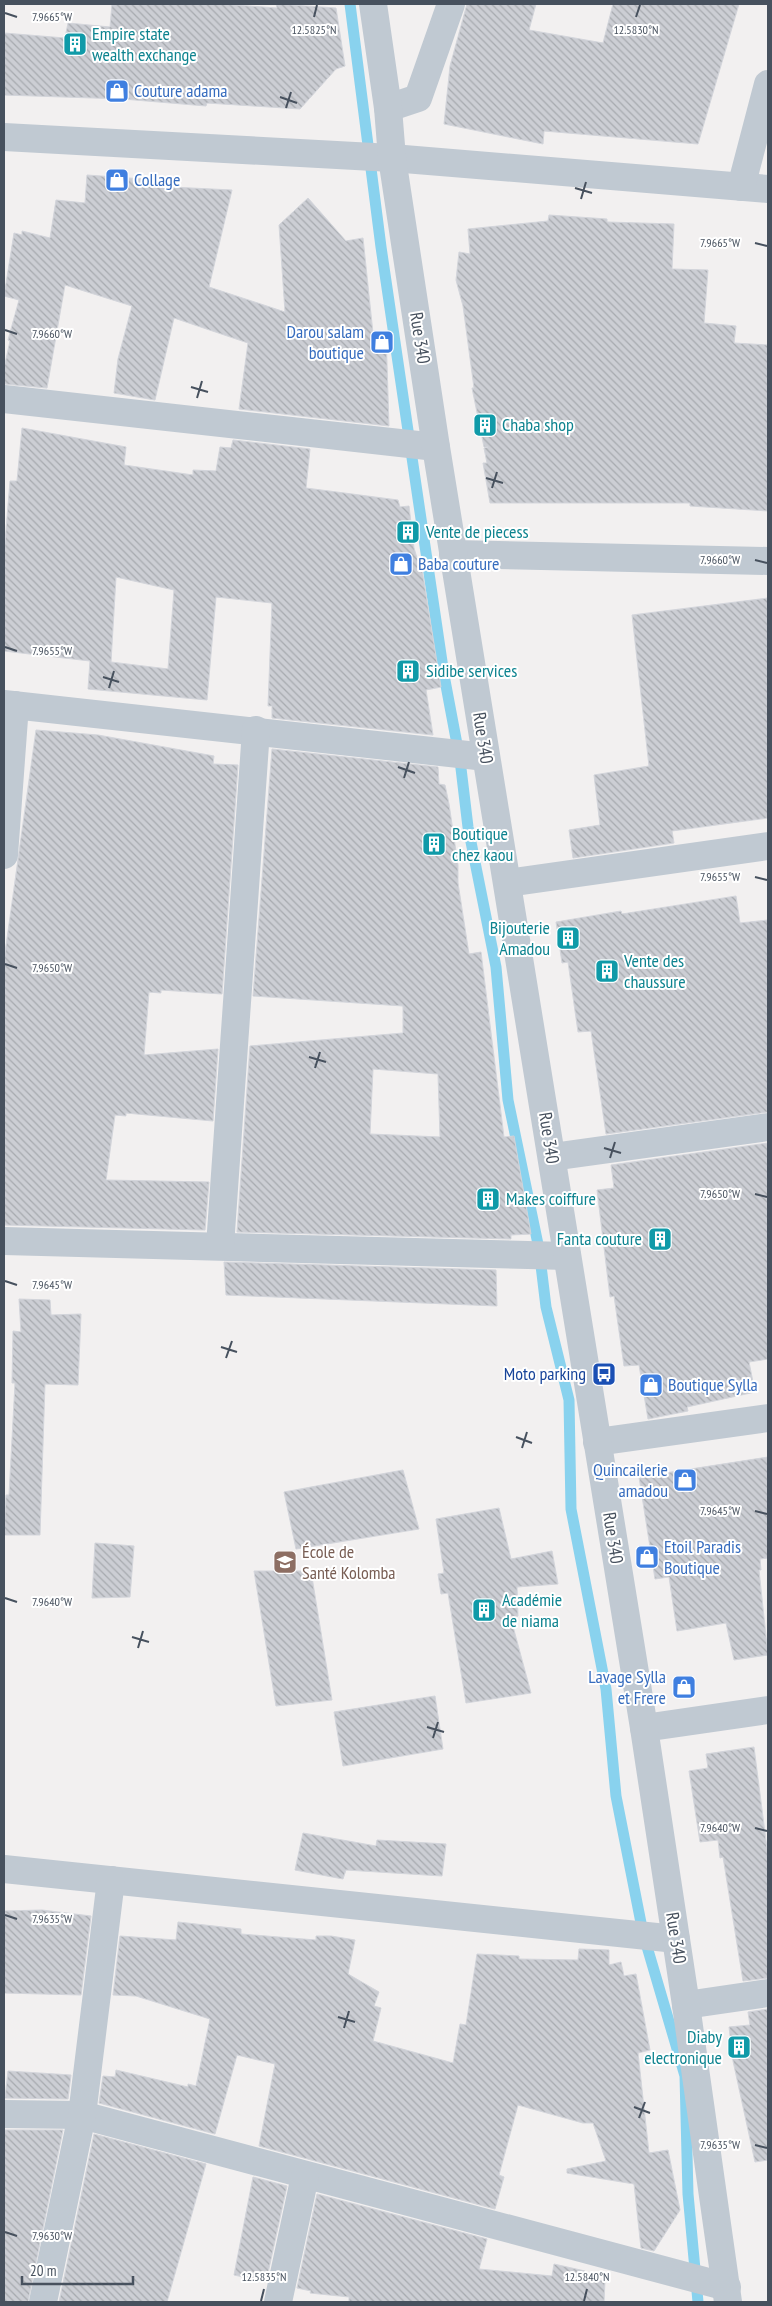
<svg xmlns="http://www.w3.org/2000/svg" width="772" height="2306" font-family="'PT Sans Narrow',sans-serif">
  <defs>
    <pattern id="building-back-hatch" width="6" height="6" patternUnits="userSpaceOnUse" patternTransform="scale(1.25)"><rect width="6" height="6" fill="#ccced4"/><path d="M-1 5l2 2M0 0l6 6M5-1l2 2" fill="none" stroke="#a7aaaf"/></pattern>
  </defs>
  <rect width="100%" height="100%" fill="#f2f0f0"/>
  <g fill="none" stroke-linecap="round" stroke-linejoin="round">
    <path stroke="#89d2ee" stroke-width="11" d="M350 4 381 247 444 675 460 760 468 827 496 967 508 1100 539 1249 546 1307 569 1400 571 1509 606 1689 616 1796 643 1933 685 2076 688 2194 698 2302"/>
  </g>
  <g fill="url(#building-back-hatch)" stroke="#d3d5db" fill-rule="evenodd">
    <path d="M112 4H221L277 8 276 4 336 8 345 66 336 69 300 109 207 103 206 106 123 99 4 95V33L65 38 68 23 110 27Z"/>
    <path d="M467 4H536L529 30 603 43 613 4H739L698 144 544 131 543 144 444 124 450 66Z"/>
    <path d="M87 175 171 181V187L232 190 209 287 285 312 279 225 308 198 346 241 363 238 373 333H386L389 426 239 409 248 343 174 318 155 400 114 393 118 359 132 306 65 285 47 388 4 384V368L10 341 8 340 19 300 4 296 14 233 22 235V231L50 238 56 200 85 203Z"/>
    <path d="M549 215 607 219V222L674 224 672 269 708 270 704 323 736 326 734 343 768 345V511L690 506V503H490L483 463H487L484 448 488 447H484L472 388H474L463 306 456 280 459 252 470 254 468 229 548 221Z"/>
    <path d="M22 428 126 447 124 465 193 475V470L216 471 220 447 231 448 233 440 310 449 306 488 398 500 400 507 409 506 414 548 417 558 420 557 441 687 426 690 433 735 272 718V706H268L272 603 216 597 207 700 88 689 90 661 4 651V554L10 481H17ZM116 577 174 590 168 669 111 662Z"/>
    <path d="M768 598V818L672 831 674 843 573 858 569 830 600 825 594 775 649 766 632 615Z"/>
    <path d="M36 730 98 735 214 756 213 764 238 765 222 994 161 990V993L149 992 144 1055 218 1049 213 1121 126 1113V1116L115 1115 106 1180 209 1182 205 1230 4 1225V960Z"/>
    <path d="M272 749 438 767 439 784 445 785 449 804 458 865V883L469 954 481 952 504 1137 514 1136 531 1234 511 1235V1239L237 1232 250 1046 403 1033V1006L253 996ZM373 1069 438 1074 440 1137 370 1134Z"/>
    <path d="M736 896 740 923 768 920V1112L606 1134 591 1031 578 1032 568 962 562 963 556 922 621 911 622 914Z"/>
    <path d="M768 1143V1359L749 1362 755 1392 687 1407 688 1411 648 1419 639 1365 624 1366 614 1296 610 1297 597 1190 614 1188 611 1165Z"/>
    <path d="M224 1262 496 1270 497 1306 226 1295Z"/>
    <path d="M19 1299 50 1300 51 1315 81 1314 78 1385 45 1384 40 1535H4L6 1495H9L15 1383H12L13 1331 21 1332Z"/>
    <path d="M768 1457V1558L760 1559 761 1570H759L768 1655 734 1660 726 1623 677 1631 669 1577 655 1579 639 1477Z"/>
    <path d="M403 1470 419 1529 296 1549 284 1492Z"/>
    <path d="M499 1508 511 1559 552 1551 558 1584 517 1587 518 1616 511 1619 531 1693 466 1703 448 1593 441 1594 438 1574 444 1573 436 1519Z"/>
    <path d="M95 1543 134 1546 130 1597 92 1598Z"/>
    <path d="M254 1571H311L332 1700 276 1706Z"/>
    <path d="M435 1696 443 1749 343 1766 334 1712Z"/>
    <path d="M754 1747 768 1856V1978L743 1981 723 1857 720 1858 718 1840 700 1842 689 1771 708 1768 706 1754Z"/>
    <path d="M303 1833 376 1846 377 1840 446 1844 442 1876 346 1870 343 1879 295 1870Z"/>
    <path d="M42 1910 91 1916 81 1995 4 1993V1911Z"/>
    <path d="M178 1922 241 1929V1934L316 1940V1936H331L355 1940 348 1974 379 1992 374 2006 381 2008 373 2041 453 2063 460 2024 466 2025 477 1954 519 1956V1959L578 1960 579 1949 609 1950V1965L621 1962 624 1976 636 1974 650 2050 638 2053 649 2153 668 2150 680 2210 654 2251 641 2248 634 2184 567 2173V2169L606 2161 593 2123H583L518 2105 499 2175 504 2177 495 2209 259 2146 275 2064 237 2055 215 2134 99 2103 103 2076 115 2077 116 2070 188 2087V2084L196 2086 210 2019 136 1996 113 1995 120 1936 176 1940Z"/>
    <path d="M768 2009V2160L755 2162 733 2061 729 2027 750 2025 748 2012Z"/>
    <path d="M8 2071 71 2075 68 2099 5 2098Z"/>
    <path d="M4 2130H63L28 2302H4Z"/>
    <path d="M94 2134 206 2164 167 2302H59Z"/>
    <path d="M253 2177 287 2186 266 2282 234 2275Z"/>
    <path d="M317 2194 487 2239 479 2269 552 2276 554 2264 585 2271 584 2279 605 2281 604 2302H349V2297L310 2293 311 2291 297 2288Z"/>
  </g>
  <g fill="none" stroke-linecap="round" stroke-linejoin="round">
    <g stroke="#c0c9d2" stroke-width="28">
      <path d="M388 108 418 98 451 4"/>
      <path d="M4 137 392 158 768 189"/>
      <path d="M741 187 768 84"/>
      <path d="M4 399 436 447"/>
      <path d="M453 554 768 561"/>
      <path d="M4 704 486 757"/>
      <path d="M4 855 15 705"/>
      <path d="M508 883 768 846"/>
      <path d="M552 1157 768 1127"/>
      <path d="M4 1241 567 1256"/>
      <path d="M220 1246 256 730"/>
      <path d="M597 1442 768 1418"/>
      <path d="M644 1728 768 1710"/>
      <path d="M4 1869 676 1939"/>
      <path d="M686 2005 768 1993"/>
      <path d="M4 2114 82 2115 727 2287"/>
      <path d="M43 2302 82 2115 111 1880"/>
      <path d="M278 2302 305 2176"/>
    </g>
    <path stroke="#c0c9d2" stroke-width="28" d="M373 4 388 108 392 158 436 447 644 1728 686 2005 728 2302"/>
  </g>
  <path fill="none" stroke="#47515e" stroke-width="2" d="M5 13 17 17M314 17 317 5M636 17 640 5M280 97 297 103M286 108 291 92M575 188 592 193M581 199 586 182M755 243 767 246M5 330 17 334M191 387 208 392M197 398 202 381M486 478 503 483M492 488 497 472M755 560 767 563M5 647 17 651M103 677 119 682M109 688 114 671M398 767 415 773M404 778 409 762M755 877 767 880M5 964 17 968M309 1057 326 1062M315 1068 320 1052M604 1148 621 1153M610 1158 615 1142M755 1194 767 1197M5 1281 17 1285M221 1347 237 1352M226 1358 232 1341M516 1437 532 1443M522 1448 527 1432M755 1511 767 1514M5 1598 17 1602M132 1637 149 1642M138 1648 143 1631M427 1727 444 1732M433 1738 438 1722M755 1828 767 1831M5 1915 17 1919M338 2017 355 2022M344 2028 349 2011M634 2107 650 2113M639 2118 645 2102M755 2145 767 2148M5 2232 17 2236M261 2301 264 2289M584 2301 587 2289"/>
  <defs>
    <g id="building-square" transform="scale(1.25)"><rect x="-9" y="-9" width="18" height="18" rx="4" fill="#0f9aa8" stroke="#fff"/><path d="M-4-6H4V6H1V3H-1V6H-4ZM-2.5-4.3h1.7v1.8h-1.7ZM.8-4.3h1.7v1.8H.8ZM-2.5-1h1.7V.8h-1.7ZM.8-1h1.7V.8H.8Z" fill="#fff"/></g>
    <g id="shop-square" transform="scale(1.25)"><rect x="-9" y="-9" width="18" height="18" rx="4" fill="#3f7fe0" stroke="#fff"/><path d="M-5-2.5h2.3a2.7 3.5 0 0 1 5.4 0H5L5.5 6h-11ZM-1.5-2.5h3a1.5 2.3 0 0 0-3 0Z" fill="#fff"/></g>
    <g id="bus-square" transform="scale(1.25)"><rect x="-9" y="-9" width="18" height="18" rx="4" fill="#1a4fb4" stroke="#fff"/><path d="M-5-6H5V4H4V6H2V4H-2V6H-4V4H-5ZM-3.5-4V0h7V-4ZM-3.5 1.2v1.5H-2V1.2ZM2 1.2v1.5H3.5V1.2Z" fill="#fff"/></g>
    <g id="school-square" transform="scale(1.25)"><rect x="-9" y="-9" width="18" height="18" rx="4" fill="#8d6e63" stroke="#fff"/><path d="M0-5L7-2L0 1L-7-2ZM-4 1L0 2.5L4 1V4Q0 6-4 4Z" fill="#fff"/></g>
  </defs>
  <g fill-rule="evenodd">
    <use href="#building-square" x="75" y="44"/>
    <use href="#shop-square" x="117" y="91"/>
    <use href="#shop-square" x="117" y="180"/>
    <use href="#shop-square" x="382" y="342"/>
    <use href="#building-square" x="485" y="425"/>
    <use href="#building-square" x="408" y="532"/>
    <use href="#shop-square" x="401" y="564"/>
    <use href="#building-square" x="408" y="671"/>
    <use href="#building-square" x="434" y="844"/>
    <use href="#building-square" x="568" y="938"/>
    <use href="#building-square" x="607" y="971"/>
    <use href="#building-square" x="488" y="1199"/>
    <use href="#building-square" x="660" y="1239"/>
    <use href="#bus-square" x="604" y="1374"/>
    <use href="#shop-square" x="651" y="1385"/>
    <use href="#shop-square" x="685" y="1480"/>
    <use href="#shop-square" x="647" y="1557"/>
    <use href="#school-square" x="285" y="1562"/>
    <use href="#building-square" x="484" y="1610"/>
    <use href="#shop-square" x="684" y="1687"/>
    <use href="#building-square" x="739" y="2047"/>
  </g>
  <g text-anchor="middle" stroke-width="4" stroke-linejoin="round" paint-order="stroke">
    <g font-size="18" fill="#0d838f" stroke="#fff" text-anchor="start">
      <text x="92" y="40">Empire state<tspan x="92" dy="21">wealth exchange</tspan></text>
      <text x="502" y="431">Chaba shop</text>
      <text x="426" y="538">Vente de piecess</text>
      <text x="426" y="677">Sidibe services</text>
      <text x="452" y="840">Boutique<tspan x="452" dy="21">chez kaou</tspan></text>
      <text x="550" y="934" text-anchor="end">Bijouterie<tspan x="550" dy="21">Amadou</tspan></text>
      <text x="624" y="967">Vente des<tspan x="624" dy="21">chaussure</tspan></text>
      <text x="506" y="1205">Makes coiffure</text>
      <text x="642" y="1245" text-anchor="end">Fanta couture</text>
      <text x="502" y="1606">Académie<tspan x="502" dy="21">de niama</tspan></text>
      <text x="722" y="2043" text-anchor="end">Diaby<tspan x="722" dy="21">electronique</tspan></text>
    </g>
    <g font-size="18" fill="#366cbe" stroke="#fff" text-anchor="start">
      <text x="134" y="97">Couture adama</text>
      <text x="134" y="186">Collage</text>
      <text x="364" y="338" text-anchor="end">Darou salam<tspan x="364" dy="21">boutique</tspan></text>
      <text x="418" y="570">Baba couture</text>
      <text x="668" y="1391">Boutique Sylla</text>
      <text x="668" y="1476" text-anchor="end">Quincailerie<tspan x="668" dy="21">amadou</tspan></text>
      <text x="664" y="1553">Etoil Paradis<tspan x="664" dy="21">Boutique</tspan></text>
      <text x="666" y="1683" text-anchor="end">Lavage Sylla<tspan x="666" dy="21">et Frere</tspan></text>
    </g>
    <g font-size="18" fill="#47515e" stroke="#fff">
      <text transform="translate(420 338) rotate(81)" y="6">Rue 340</text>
      <text transform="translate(483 738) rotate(81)" y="6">Rue 340</text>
      <text transform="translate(549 1138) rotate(81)" y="6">Rue 340</text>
      <text transform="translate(613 1538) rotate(81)" y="6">Rue 340</text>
      <text transform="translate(676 1938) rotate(81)" y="6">Rue 340</text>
    </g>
    <g font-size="18" fill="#164399" stroke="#fff" text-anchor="end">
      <text x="586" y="1380">Moto parking</text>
    </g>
    <g font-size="18" fill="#785e54" stroke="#fff" text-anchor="start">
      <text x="302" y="1558">École de<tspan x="302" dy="21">Santé Kolomba</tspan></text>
    </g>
  </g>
  <g font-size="12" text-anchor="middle" fill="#47515e" stroke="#fff" stroke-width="4" stroke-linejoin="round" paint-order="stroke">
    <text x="52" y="21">7.9665°W</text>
    <text x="314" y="34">12.5825°N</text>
    <text x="636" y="34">12.5830°N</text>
    <text x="720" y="247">7.9665°W</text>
    <text x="52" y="338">7.9660°W</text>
    <text x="720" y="564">7.9660°W</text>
    <text x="52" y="655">7.9655°W</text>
    <text x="720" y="881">7.9655°W</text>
    <text x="52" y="972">7.9650°W</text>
    <text x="720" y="1198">7.9650°W</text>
    <text x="52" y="1289">7.9645°W</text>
    <text x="720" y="1515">7.9645°W</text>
    <text x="52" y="1606">7.9640°W</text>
    <text x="720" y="1832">7.9640°W</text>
    <text x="52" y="1923">7.9635°W</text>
    <text x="720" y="2149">7.9635°W</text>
    <text x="52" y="2240">7.9630°W</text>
    <text x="264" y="2281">12.5835°N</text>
    <text x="587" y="2281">12.5840°N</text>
  </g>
  <rect width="772" height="2306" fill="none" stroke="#47515e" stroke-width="10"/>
  <path d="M22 2276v8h111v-8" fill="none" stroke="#47515e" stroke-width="2.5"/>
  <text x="30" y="2276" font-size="15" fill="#47515e" stroke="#ffffff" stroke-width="4" paint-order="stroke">20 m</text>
</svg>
